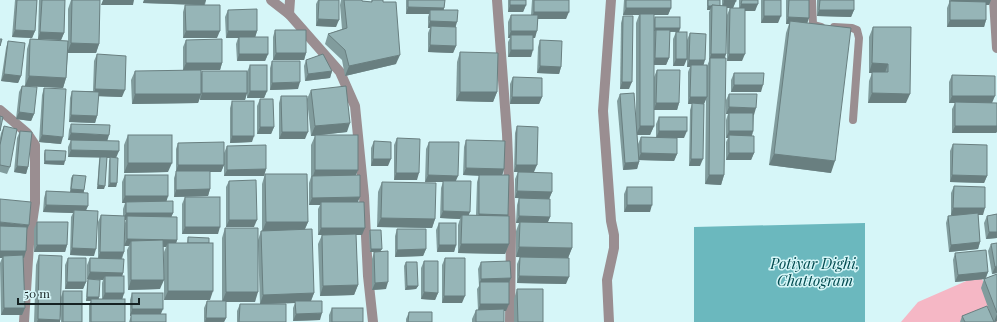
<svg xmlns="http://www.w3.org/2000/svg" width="997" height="322" font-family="'Playfair Display',serif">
  <rect width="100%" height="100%" fill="#d6f6f8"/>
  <path fill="#f5b7c5" d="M980 275 997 309V322H901L918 302Z"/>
  <path fill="#6bb8be" d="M865 223V322H694V227Z"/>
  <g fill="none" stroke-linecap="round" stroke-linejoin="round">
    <g stroke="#9a8e91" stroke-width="8">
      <path d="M812 0 813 25 821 27"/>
      <path d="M834 27 852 28 857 30 859 38 853 120"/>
    </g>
    <g stroke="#9a8e91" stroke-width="10">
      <path d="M271 0 289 14 340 72 355 106 364 196 368 276 373 322"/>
      <path d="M497 0 507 134 511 232 510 322"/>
      <path d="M994 0 997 48"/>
      <path d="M289 14 290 0"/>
      <path d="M0 110 27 133 35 145V203L29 244 24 322"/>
      <path d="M609 322 607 280 614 248V235L611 221 603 111 611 0"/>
    </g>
  </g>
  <g fill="#819c9d">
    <path d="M15 0H37L35 31 32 38 12 37Z"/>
    <path d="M39 0H65L64 33 61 40 38 39Z"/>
    <path d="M71 0H100L99 44 96 53H68L66 78 63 88 28 86 34 114 31 121 16 119 19 92 22 86H25L27 49 30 39 68 41V9Z"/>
    <path d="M144 0H206L205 5 217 38H183V12L185 5H196L143 3Z"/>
    <path d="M308 0H339L336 27 316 26V4L318 0Z"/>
    <path d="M341 0H362V1L371 2 372 0 396 64 345 76 342 60 325 44 328 34 342 29 340 5Z"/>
    <path d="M406 0H445L444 8V10L456 27V46L453 53 428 52V33L430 28H428V17L429 14H406Z"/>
    <path d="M508 0H526V5L523 12H508Z"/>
    <path d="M532 0H569L566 19H538L535 38H533L531 57H508V42L510 38H508V22L511 15H531Z"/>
    <path d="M624 0H671V8L668 15H654V20L655 17 680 28 679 32H670L669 58 666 65H654V108V77L657 70 679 103 677 110H654V126L650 135H637L638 151V144L641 137 656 138V124L659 117 684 138H664L677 154 674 161 639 160V162L637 169 623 170 617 101 620 94 636 126V23L639 15H623Z"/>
    <path d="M707 0H720V6H722V0H736L733 8H739V0H758L755 11H745L742 61H727V15L730 8H727L725 58 724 175 721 185 705 184 706 98 704 104 700 166H689L690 110 692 104H688V72L690 67H687V40L690 33 703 65 707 66 709 61V12L710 10H707Z"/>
    <path d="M761 0H781L778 23H761Z"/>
    <path d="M786 0H809L807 23 831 173 769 165 786 33 789 24H786Z"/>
    <path d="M817 0H854V10L851 17 817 16Z"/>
    <path d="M949 0H991L989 5H986V20L984 27H947V8L949 3Z"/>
    <path d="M228 10 257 31 255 37 268 54 265 61H237L236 44 238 38H226L225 17Z"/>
    <path d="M623 16 629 89H620L621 23Z"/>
    <path d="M873 27 906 103H868L869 81 872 73H869V37Z"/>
    <path d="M275 30 306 53 304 60H273V37Z"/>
    <path d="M676 32 684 66H673V39Z"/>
    <path d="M186 40 222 63 220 70H183V47Z"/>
    <path d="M540 40 561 67 559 74 537 73 538 47Z"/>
    <path d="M8 41 21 76 18 83 1 81 6 48Z"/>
    <path d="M460 52 497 92 493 102 456 101 457 62Z"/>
    <path d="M97 54 122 97 98 96 97 116 95 123 69 122 70 98 72 91H93L94 61Z"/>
    <path d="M306 60 332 71 330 78 305 81 304 66Z"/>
    <path d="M272 61 298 89 270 90V68Z"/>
    <path d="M250 65 267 91 264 98H247V72Z"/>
    <path d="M135 71 201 74 202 71 247 93 245 100H200V98L198 103 132 104 131 80Z"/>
    <path d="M734 73 761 92H731V80Z"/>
    <path d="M952 75 992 103 996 133H952V109L955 103H949V82Z"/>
    <path d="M513 77 542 97 539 104H510V84Z"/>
    <path d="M44 88 61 144 39 142 42 95Z"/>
    <path d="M311 90 347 132 319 135 358 170 356 175 358 202 362 235H356L358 285 354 295 320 296 318 244 322 235H318V209L320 205H309V183L311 177V145L315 136H311L307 100 305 139H279V103L281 96 307 99Z"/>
    <path d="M729 94 754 115 753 131 752 136 754 153 751 160H726V142L728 138H726V120L728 114H726V100Z"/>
    <path d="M260 99 274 127 271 134H257V106Z"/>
    <path d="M232 101 252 142 230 143V108Z"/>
    <path d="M71 124 107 141 116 158 117 183 116 187H108L109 161 110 158H107L104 189H97L99 161 100 157H68V147L71 140H68L69 130Z"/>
    <path d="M4 126 10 167 7 174 0 172V138L1 133Z"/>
    <path d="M517 126 534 172H514L515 133Z"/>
    <path d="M20 131 28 167 26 174 14 172 17 138Z"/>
    <path d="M128 135 168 172 124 173V145Z"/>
    <path d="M397 138 417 180H394V145Z"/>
    <path d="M466 140 504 169 502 175 508 216 509 244 505 254 458 253V225L460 219 440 218 441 188 443 182H425L426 149 429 142 456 181 469 215H476L477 182 479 176 463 175 464 147Z"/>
    <path d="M374 141 388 166H371V148Z"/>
    <path d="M178 143 224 165 221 172H210V189L208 196 174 197V178L176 172V149Z"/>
    <path d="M953 144 987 176 984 183 950 182V151Z"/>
    <path d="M227 146 266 169 264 176H224V153Z"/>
    <path d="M45 150 64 165 44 164V154Z"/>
    <path d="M518 172 552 192 549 199 550 217 548 222 572 248 568 258 566 284 517 283V264L520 257 567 258 516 257V231L519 223H516L517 205 519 198H515V179Z"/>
    <path d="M265 174 308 222 305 229 314 293 311 301 320 320 293 321V308L295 303 268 304 286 322H237V311L240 304H260L258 246 255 302H226V318L224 322H204V308L207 301H222V238L225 228 258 240 261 231H262V184Z"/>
    <path d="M73 175 84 190V192L86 211 94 256 70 255 71 217 73 213 43 212 44 198 46 191 70 192 71 178Z"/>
    <path d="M125 175 168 196 166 201 173 213 171 217 177 240 176 243H187L188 237 209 243 210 300H164V252L166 247H163L160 289 128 290 127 250 129 246H124L125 223 126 220H124V252L122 259 123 273 122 276 124 293 122 299 125 322H89V305L91 301H86L87 283 88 279 99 299H102V283L103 280 87 279V265L90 258H98V222L101 215 123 216V209L125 203H122V182Z"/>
    <path d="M229 181 254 227H226V187Z"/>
    <path d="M382 182 435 219 432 228 377 227 378 192Z"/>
    <path d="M954 186 983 215H978L980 242 978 249 949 252 946 223 948 216 957 215H951V193Z"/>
    <path d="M627 187 650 212H624V194Z"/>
    <path d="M185 197 218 234H182V204Z"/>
    <path d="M997 214V238L986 239 984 223 987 216Z"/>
    <path d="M37 222 67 245 65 252H34V229Z"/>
    <path d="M439 223 456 245 454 252H437L436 230Z"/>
    <path d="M29 225 27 230 24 258H23L25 308 22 315H1L0 263 2 258H0Z"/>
    <path d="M397 229 426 249 423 256 395 257V236Z"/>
    <path d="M370 230 380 252 386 289 372 290V259L374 252H370L369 234Z"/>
    <path d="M991 244 997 273 992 274 988 251Z"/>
    <path d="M955 253 988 272 986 278 997 274V321L996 322H960L962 316 989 310 981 288 984 279 955 282 953 260Z"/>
    <path d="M39 255 61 297 63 291 82 322H61V315L60 322H34L36 265Z"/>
    <path d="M68 258 86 282 83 289H65V265Z"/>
    <path d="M445 258 462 303H442V265Z"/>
    <path d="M424 261 438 293 435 300 421 299V268Z"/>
    <path d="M406 262 418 286 416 289 405 290 404 266Z"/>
    <path d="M481 262 511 278 509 284 506 311H504V322H472V319L476 310H478L477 289 479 286 478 269Z"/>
    <path d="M517 289 543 322H514V299Z"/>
    <path d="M132 293 161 314 166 322H129L131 316H130V300Z"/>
    <path d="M332 308 363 322H329V315Z"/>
    <path d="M409 312 432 322H406V319Z"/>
  </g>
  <g fill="#697f80">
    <path d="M103 0H134L133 5H101Z"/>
    <path d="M144 0H206L204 5 143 3Z"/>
    <path d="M951 0H991L989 5 950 4Z"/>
    <path d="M724 1H736L733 8H722Z"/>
    <path d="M741 4H758L755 11H739Z"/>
    <path d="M510 5H526L523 12H508Z"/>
    <path d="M708 6H712L710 10H707Z"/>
    <path d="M408 7 444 8 442 15 430 10 429 14H406Z"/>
    <path d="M626 8H671L668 15H640V14L639 15H623Z"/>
    <path d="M819 10H854L851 17 817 16Z"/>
    <path d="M534 12H569L566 19H531Z"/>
    <path d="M764 16H781L778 23H761Z"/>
    <path d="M788 17 809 18 807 24 790 21 789 24H786Z"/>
    <path d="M318 19 339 20 336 27 316 26Z"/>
    <path d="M950 20H986L984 27H947Z"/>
    <path d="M430 21 457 22 455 29 431 26 430 28H428Z"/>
    <path d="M655 28H680L679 32 656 31V30L655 31H654Z"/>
    <path d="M15 30 35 31 32 38 12 37Z"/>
    <path d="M186 31H220L217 38H183Z"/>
    <path d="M228 31H257L255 38H226Z"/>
    <path d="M511 31H537L535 38H511V35L510 38H508Z"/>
    <path d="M40 32 64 33 61 40 38 39Z"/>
    <path d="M71 43 99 44 96 53H67Z"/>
    <path d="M430 45 456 46 453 53 428 52Z"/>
    <path d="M511 50H533L531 57H508Z"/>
    <path d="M276 53H306L304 60H273Z"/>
    <path d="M239 54H268L265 61H237Z"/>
    <path d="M711 54H726L724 61 710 58 709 61Z"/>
    <path d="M729 54H745L742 61H727Z"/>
    <path d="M400 55 396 64 345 76 349 66Z"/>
    <path d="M655 58H669L666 65H653Z"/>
    <path d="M676 59H687L684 66H673Z"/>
    <path d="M689 60H705L703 67 691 65 690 67H687Z"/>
    <path d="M186 63H222L220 70H183Z"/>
    <path d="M872 63 888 64 885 73H869Z"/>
    <path d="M540 66 561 67 559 74 537 73Z"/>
    <path d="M332 71 330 78 305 81 308 74Z"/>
    <path d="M4 74 21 76 18 83 1 81Z"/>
    <path d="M29 76 66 78 63 88 25 86Z"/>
    <path d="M300 82 298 89 270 90 272 83Z"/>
    <path d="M622 82H632L629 89H620Z"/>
    <path d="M734 85H763L761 92H731Z"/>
    <path d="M95 89 125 90 122 97 93 96Z"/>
    <path d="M250 91H267L264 98H247Z"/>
    <path d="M460 92H497L493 102 456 101Z"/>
    <path d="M202 93H247L245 100H200Z"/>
    <path d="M872 93 910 94 906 103H868Z"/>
    <path d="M135 94H201L198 103 132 104Z"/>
    <path d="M952 96H995L992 103H949Z"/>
    <path d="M512 97H542L539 104H510Z"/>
    <path d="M690 97H707L704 104H688Z"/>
    <path d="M656 103H679L677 110H654Z"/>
    <path d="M729 107 756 108 754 115 729 114V113L728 114H726Z"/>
    <path d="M19 112 34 114 31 121 16 119Z"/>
    <path d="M71 115 97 116 95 123 69 122Z"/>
    <path d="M350 123 347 132 311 136 315 126Z"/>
    <path d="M640 126H654L650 135H636Z"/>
    <path d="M955 126H997V132L996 133H952Z"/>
    <path d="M260 127H274L271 134H257Z"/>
    <path d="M659 131H687L684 138H656Z"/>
    <path d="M729 131H753L751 138 729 135 728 138H726Z"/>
    <path d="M282 132H308L305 139H279Z"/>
    <path d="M71 133 109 135 107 142 68 140Z"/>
    <path d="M42 135 63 137 61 144 39 142Z"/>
    <path d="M232 136H254L252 142 230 143Z"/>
    <path d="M71 150 119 151 116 158 68 157Z"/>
    <path d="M641 153 677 154 674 161 638 160Z"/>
    <path d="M729 153H754L751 160H726Z"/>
    <path d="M774 154 835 161 831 173 769 165Z"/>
    <path d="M373 159H391L388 166H371Z"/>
    <path d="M691 159H703L700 166H689Z"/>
    <path d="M45 161H65L64 165 44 164Z"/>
    <path d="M639 162 637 169 623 170 625 163Z"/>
    <path d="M128 163H172L168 172 124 173Z"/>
    <path d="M178 165H224L221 172H176Z"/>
    <path d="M516 165H537L534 172H514Z"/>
    <path d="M17 166 28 167 26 174 14 172Z"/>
    <path d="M466 168 504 169 502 176 463 175Z"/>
    <path d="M266 169 264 176H224L227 170Z"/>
    <path d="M315 170H358L354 179H312Z"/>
    <path d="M396 173H419L417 180H394Z"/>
    <path d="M428 175 458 176 455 183 443 181V182H425Z"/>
    <path d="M709 175H724L721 185 705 184Z"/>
    <path d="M952 175 987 176 984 183 950 182Z"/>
    <path d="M110 183H117L116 187H108Z"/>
    <path d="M98 185 105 186 104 189H97Z"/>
    <path d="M71 189 84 190 83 194 70 193Z"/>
    <path d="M210 189 208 196 174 197 176 190Z"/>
    <path d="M517 191 552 192 549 199 515 198Z"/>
    <path d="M125 196H168L166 203H122Z"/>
    <path d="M360 197 357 204 321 202 320 205H309L312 198Z"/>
    <path d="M46 205 88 206 85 213 74 210 73 213 43 212Z"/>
    <path d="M627 205H652L650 212H624Z"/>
    <path d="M953 208H985L983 215H951Z"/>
    <path d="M443 211 470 212 467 219 462 215 460 219 440 218Z"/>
    <path d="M126 213H173L170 220 127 216 126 220H123Z"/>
    <path d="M479 214 508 215 505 222 476 221Z"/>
    <path d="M519 216 550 217 547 224 520 222 519 223H516Z"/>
    <path d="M381 218 435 219 432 228 377 227Z"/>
    <path d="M229 220H257L254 227H226Z"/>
    <path d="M0 222 29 225 26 232 0 229Z"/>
    <path d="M266 222H308L304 231 262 232Z"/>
    <path d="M185 227H220L218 234H182Z"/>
    <path d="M321 228H365L362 235H318Z"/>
    <path d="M989 232H997V238L986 239Z"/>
    <path d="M127 239 177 240 175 247 168 243 166 247 131 246V241L129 246H124Z"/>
    <path d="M980 242 978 249 949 252 951 245Z"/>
    <path d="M461 244H509L505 254 458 253Z"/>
    <path d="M37 245H67L65 252H34Z"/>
    <path d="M439 245H456L454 252H437Z"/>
    <path d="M519 247 572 248 568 258 516 257Z"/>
    <path d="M72 248 96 249 94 256 70 255Z"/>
    <path d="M371 249H382L380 252H370Z"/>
    <path d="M426 249 423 256 395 257 397 250Z"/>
    <path d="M0 251H26L24 258H3V256L2 258H0Z"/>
    <path d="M100 252H124L121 259H98Z"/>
    <path d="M997 266V273L992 274 995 267Z"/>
    <path d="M90 272 123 273 121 280 105 276 103 280 87 279Z"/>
    <path d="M988 272 985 279 955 282 958 275Z"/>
    <path d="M519 276 569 277 566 284 517 283Z"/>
    <path d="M511 278 508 285 480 283 481 279Z"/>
    <path d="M131 280H164L160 289 128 290Z"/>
    <path d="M67 282H86L83 289H65Z"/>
    <path d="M388 282 386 289 372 290 375 283Z"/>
    <path d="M358 285 354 295 320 296 323 286Z"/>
    <path d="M407 286H418L416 289 405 290Z"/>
    <path d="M168 291H213L210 300H164Z"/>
    <path d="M226 292H258L255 302H222Z"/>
    <path d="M424 292 438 293 435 300 421 299Z"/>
    <path d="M105 293H124L122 300H102Z"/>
    <path d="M314 293 310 303 295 301V303L260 304 263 295Z"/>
    <path d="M444 296H465L462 303H442Z"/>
    <path d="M87 297H99L98 301 91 299V301H86Z"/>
    <path d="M480 304H509L506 311H478Z"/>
    <path d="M4 308H25L22 315H1Z"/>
    <path d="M132 309H163L160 316 131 314V316H130Z"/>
    <path d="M322 313 320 320 293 321 296 314Z"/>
    <path d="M997 314V321L994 322Z"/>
    <path d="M206 318H226L224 322H205Z"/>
    <path d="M38 319 60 320V322H37Z"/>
  </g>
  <g fill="#96b5b7" stroke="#697f80">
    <path d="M17 0H37L35 31 15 30Z"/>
    <path d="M42 0H65L64 33 40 32Z"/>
    <path d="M72 0H100L99 44 71 43Z"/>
    <path d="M319 0H339V20L318 19Z"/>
    <path d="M344 0H362V1L372 2V0H383V2H396L400 55 349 66 345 50 328 34 347 28Z"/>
    <path d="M408 0H445L444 8 408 7Z"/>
    <rect x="510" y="0" width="16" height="5"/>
    <rect x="534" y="0" width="35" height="12"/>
    <rect x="626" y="0" width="45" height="8"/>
    <path d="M708 0H720V6L712 5V6H708Z"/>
    <rect x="724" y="0" width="12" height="1"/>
    <path d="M742 0H758V4H741Z"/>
    <rect x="764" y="0" width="17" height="16"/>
    <path d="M789 0H809V18L788 17Z"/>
    <path d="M820 0H854V10H819Z"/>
    <path d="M950 1 986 2V20H950Z"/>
    <path d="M185 5H220V31H186Z"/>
    <path d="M712 5 727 6 726 54H711Z"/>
    <path d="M730 8H745V54H729Z"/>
    <path d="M257 9V31H228V10Z"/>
    <path d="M430 10H458L457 22 430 21Z"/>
    <rect x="640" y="14" width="14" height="112"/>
    <path d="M511 15H538L537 31H511Z"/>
    <path d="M623 16H633L632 82H622Z"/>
    <rect x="655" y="17" width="25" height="11"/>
    <path d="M790 21 851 28 835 161 774 154Z"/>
    <path d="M431 26 456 27V46L430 45Z"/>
    <path d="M873 27H911L910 94 872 93V72H888V64L872 63Z"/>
    <path d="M275 30H306V53H276Z"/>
    <path d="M656 30H670L669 58H655Z"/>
    <rect x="676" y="32" width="11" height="27"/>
    <path d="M690 33 706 34 705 60H689Z"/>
    <rect x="511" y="35" width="22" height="15"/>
    <rect x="239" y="37" width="29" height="17"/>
    <path d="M0 39H2L0 46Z"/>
    <path d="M30 39 68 41 66 78 29 76Z"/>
    <path d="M222 39V63H186V40Z"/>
    <path d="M540 40 562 41 561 67 540 66Z"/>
    <path d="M8 41 25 43 21 76 4 74Z"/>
    <path d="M460 52 498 53 497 92H460Z"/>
    <path d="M97 54 126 56 125 90 95 89Z"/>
    <path d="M323 54 332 71 308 74 306 60Z"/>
    <path d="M710 58H726L724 175H709Z"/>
    <path d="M272 61H300V82L272 83Z"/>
    <rect x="250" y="65" width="17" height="26"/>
    <path d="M691 65H707V97H690Z"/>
    <path d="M201 70V94H135V71Z"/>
    <path d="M657 70H680L679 103H656Z"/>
    <rect x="202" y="71" width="45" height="22"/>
    <path d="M734 73H764L763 85H734Z"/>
    <path d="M952 75 995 76V96H952Z"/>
    <path d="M513 77 542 78V97H512Z"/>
    <path d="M22 86 37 87 34 114 19 112Z"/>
    <path d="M346 86 350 123 315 126 311 90Z"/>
    <path d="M44 88 66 89 63 137 42 135Z"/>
    <path d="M72 91 99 92 97 116 71 115Z"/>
    <path d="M634 93 639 162 625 163 620 94Z"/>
    <path d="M729 94H757L756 108 729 107Z"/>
    <path d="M281 96H307L308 132H282Z"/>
    <path d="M260 99H273L274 127H260Z"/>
    <rect x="232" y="101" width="22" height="35"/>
    <path d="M955 102 997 103V126H955Z"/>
    <path d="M692 103 704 104 703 159H691Z"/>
    <rect x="729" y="113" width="24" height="18"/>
    <path d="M0 116 3 117 0 131Z"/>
    <rect x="659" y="117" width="28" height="14"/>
    <path d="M71 124 110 125 109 135 71 133Z"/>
    <path d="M4 126 17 129 10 167 0 165V145Z"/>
    <path d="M517 126 538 127 537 165H516Z"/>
    <path d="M20 131 32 132 28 167 17 166Z"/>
    <rect x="128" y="135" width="44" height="28"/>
    <rect x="315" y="135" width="43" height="35"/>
    <path d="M729 135 754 136V153H729Z"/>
    <path d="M641 137 677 138V154L641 153Z"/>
    <path d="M397 138 420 139 419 173H396Z"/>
    <path d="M71 140 119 141V151L71 150Z"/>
    <path d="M466 140 505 141 504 169 466 168Z"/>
    <path d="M374 141 391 142V159H373Z"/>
    <path d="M224 142V165H178V143Z"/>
    <path d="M429 142H459L458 176 428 175Z"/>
    <path d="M953 144 987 145V176L952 175Z"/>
    <path d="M266 145V169L227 170V146Z"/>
    <path d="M45 150 66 151 65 161H45Z"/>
    <path d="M100 157H107L105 186 98 185Z"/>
    <path d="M110 157 118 158 117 183H110Z"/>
    <path d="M176 171H210V189L176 190Z"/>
    <path d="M518 172 552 173V192L517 191Z"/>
    <path d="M265 174H307L308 222H266Z"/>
    <path d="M73 175 86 176 84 190 71 189Z"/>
    <rect x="125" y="175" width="43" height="21"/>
    <path d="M360 175V197L312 198V176Z"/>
    <path d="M479 175H509L508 215 479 214Z"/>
    <path d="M256 180 257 220H229V181Z"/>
    <path d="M443 181H471L470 212 443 211Z"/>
    <path d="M382 182 436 183 435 219 381 218Z"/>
    <path d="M954 186 985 187V208H953Z"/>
    <rect x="627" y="187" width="25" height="18"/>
    <path d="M46 191 88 193V206L46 205Z"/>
    <rect x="185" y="197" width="35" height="30"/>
    <path d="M519 198 550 199V217L519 216Z"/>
    <path d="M0 199 31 202 29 225 0 222Z"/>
    <path d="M173 201V213H126V202Z"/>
    <path d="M321 202H364L365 228H321Z"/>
    <path d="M74 210 98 211 96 249 72 248Z"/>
    <path d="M978 213 980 242 951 245 948 216Z"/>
    <path d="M997 214V232H989L987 216Z"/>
    <path d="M101 215 125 216 124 252H100Z"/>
    <path d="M462 215 509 216V244H461Z"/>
    <path d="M127 216 177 217V240L127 239Z"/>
    <path d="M37 222H68L67 245H37Z"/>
    <path d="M520 222 572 223V248L519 247Z"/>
    <rect x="439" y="223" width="17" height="22"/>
    <path d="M0 226 27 227 26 251H0Z"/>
    <path d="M225 228H258V292H226Z"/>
    <path d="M312 229 314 293 263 295 261 231Z"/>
    <path d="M397 229H426V249L397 250Z"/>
    <path d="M370 230H381L382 249H371Z"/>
    <path d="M356 234 358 285 323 286 322 235Z"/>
    <path d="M188 237 209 238V243H188Z"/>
    <path d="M163 240 164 280H131V241Z"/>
    <rect x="168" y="243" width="45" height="48"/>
    <path d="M997 243V266L995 267 991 244Z"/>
    <path d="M986 250 988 272 958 275 955 253Z"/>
    <path d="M388 251V282L375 283 374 252Z"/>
    <path d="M23 255 25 308H4L3 256Z"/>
    <path d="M39 255 62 256 60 320 38 319Z"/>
    <path d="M520 257 569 258V277L519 276Z"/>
    <path d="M68 258H86V282H67Z"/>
    <path d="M90 258 124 259 123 273 90 272Z"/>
    <path d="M445 258H465V296H444Z"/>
    <path d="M424 261H438V293L424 292Z"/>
    <path d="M510 261 511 278 481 279V262Z"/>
    <path d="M406 262H417L418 286H407Z"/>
    <path d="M997 274V313L984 279Z"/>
    <rect x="105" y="276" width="19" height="17"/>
    <path d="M88 279 100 280 99 297H87Z"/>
    <rect x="480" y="282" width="29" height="22"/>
    <path d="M517 289H543V322H518Z"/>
    <rect x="63" y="291" width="19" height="31"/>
    <rect x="132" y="293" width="31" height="16"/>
    <rect x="91" y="299" width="34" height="23"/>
    <path d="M207 301H226V318H206Z"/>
    <path d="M295 301H322V313L296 314Z"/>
    <path d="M240 304H286V322H239Z"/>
    <path d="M987 306 994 322H965L962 316Z"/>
    <rect x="332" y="308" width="31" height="14"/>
    <path d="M504 309V322H476V310Z"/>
    <path d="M409 312H432V322H408Z"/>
    <rect x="131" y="314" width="35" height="8"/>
  </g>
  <g text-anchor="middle" stroke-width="3" stroke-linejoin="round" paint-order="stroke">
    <g font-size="15" font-style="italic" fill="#004a4f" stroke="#d6f6f8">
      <text x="815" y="269">Potiyar Dighi,<tspan x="815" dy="17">Chattogram</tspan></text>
    </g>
  </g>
  <path d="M18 298v6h121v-6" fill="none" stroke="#162223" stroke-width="2"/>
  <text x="24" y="298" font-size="12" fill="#162223" stroke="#d6f6f8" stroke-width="3" paint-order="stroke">50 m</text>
</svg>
